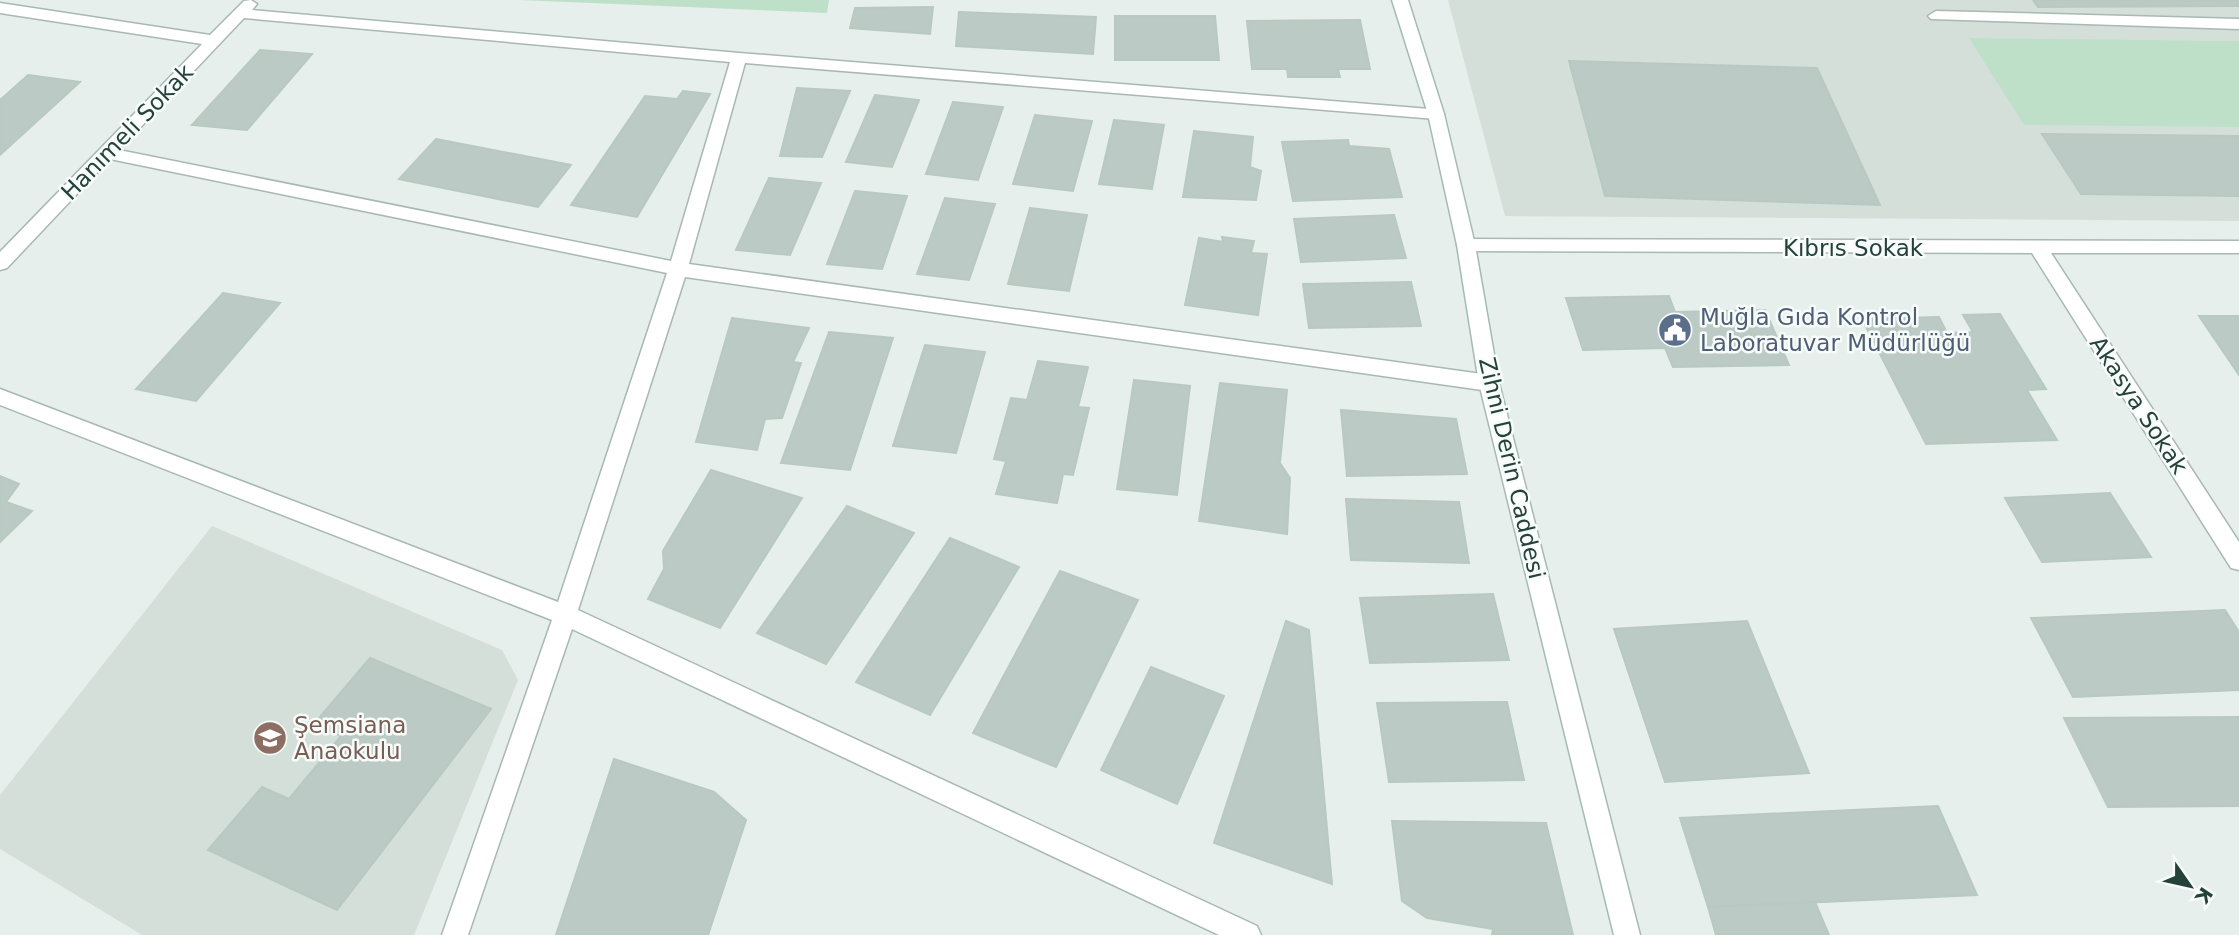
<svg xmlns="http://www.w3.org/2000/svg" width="2239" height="935" font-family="'DejaVu Sans',sans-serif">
  <rect width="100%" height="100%" fill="#e6efeb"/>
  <g fill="#d4dfda">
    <path d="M1448 0H2239V221L1505 216Z"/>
    <path d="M212 526 502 650 518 680 414 935H142L0 849V795Z"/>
  </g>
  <g fill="#bfe0c8">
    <path d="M520 0H829L827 13Z"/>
    <path d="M1969 38 2239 41V127L2024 125Z"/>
  </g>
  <g fill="#bbcac4" stroke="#b8c9c2" stroke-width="2">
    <path d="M2033 0H2239V6L2038 7Z"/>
    <path d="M933 7 930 34 850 28 855 8Z"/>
    <path d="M959 12 1096 17 1093 54 956 46Z"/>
    <path d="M1115 16H1215L1219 60H1115Z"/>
    <path d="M1360 20 1370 69H1338L1340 77H1288L1287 69H1252L1247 21Z"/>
    <path d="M260 50 312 54 247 130 192 125Z"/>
    <path d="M1569 61 1817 68 1880 205 1605 196Z"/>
    <path d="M28 75 80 82 0 155V100Z"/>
    <path d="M797 88 850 91 822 157 780 156Z"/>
    <path d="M683 91 710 94 637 217 571 205 645 96 677 99Z"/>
    <path d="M875 95 919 100 892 167 846 162Z"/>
    <path d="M953 102 1003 107 978 180 926 174Z"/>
    <path d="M1035 115 1092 121 1073 191 1013 184Z"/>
    <path d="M1114 120 1164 125 1152 189 1099 184Z"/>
    <path d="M1194 131 1253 137 1250 167 1261 171 1256 200 1183 197Z"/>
    <path d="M2042 134 2239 136V196L2081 194Z"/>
    <path d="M436 139 571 165 538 207 399 179Z"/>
    <path d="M1348 140 1349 146 1389 149 1402 197 1293 201 1282 142Z"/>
    <path d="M769 178 821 183 790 255 736 250Z"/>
    <path d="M855 191 907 196 882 269 827 264Z"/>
    <path d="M945 198 995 204 969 280 917 274Z"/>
    <path d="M1030 208 1087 215 1069 291 1008 284Z"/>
    <path d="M1394 215 1406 258 1301 262 1294 219Z"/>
    <path d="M1222 237 1254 241 1251 253 1267 254 1258 315 1185 305 1199 238 1223 242Z"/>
    <path d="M1411 282 1421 326 1309 328 1303 284Z"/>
    <path d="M223 293 280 303 196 401 136 389Z"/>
    <path d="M1669 296 1675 312 1765 310 1789 365 1673 367 1665 348 1583 350 1566 298Z"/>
    <path d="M2000 314 2046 389 2027 390 2057 440 1926 444 1862 319 1939 317 1947 333 1973 332 1963 315Z"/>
    <path d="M2199 316H2239V375Z"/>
    <path d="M732 318 809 328 793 362 801 363 782 418 765 419 757 450 696 442Z"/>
    <path d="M829 332 893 338 850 470 781 463Z"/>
    <path d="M925 345 985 352 956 453 893 446Z"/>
    <path d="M1038 361 1088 367 1078 407 1089 408 1073 475 1063 474 1057 503 996 494 1006 461 994 459 1011 398 1027 400Z"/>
    <path d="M1134 380 1190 386 1177 495 1117 489Z"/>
    <path d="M1220 383 1287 390 1280 463 1290 478 1287 534 1199 521Z"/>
    <path d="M1341 410 1456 419 1467 474 1347 476Z"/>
    <path d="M711 470 802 498 720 628 648 599 664 569 663 551Z"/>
    <path d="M0 476 19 484 6 502 32 511 0 542Z"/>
    <path d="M2110 493 2151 557 2042 562 2005 498Z"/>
    <path d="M1346 499 1459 502 1469 563 1351 560Z"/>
    <path d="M847 506 914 533 826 664 757 633Z"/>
    <path d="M950 538 1019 567 930 715 856 682Z"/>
    <path d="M1060 571 1138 600 1056 767 973 733Z"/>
    <path d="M1493 594 1509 660 1370 663 1360 598Z"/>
    <path d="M2225 610 2239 632V690L2073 697 2031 618Z"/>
    <path d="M1286 621 1309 630 1332 884 1214 843Z"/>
    <path d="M1747 621 1809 773 1665 782 1614 629Z"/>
    <path d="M370 658 491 709 337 910 208 850 262 787 289 799 341 736 314 724Z"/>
    <path d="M1151 667 1224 696 1177 804 1101 770Z"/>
    <path d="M1507 702 1524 780 1389 782 1377 703Z"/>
    <path d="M2239 717V806L2108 807 2064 718Z"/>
    <path d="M614 759 714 792 746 820 708 935H556Z"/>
    <path d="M1938 806 1977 895 1708 907 1680 818Z"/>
    <path d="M1392 821 1546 823 1573 935H1492L1493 929 1427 918 1402 901Z"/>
    <path d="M1815 902 1829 935H1716L1708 907Z"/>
  </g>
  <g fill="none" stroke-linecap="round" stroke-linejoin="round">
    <g stroke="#a8b8b2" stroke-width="3">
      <path id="lane" d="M1936 11 2239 19V29L1931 19 1928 16Z"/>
    </g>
    <g stroke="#a8b8b2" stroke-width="3">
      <g id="street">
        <path d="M251 0 257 4 252 10 739 53 1442 110 1444 114 1442 118 1436 119 745 63 689 264 1489 375 1496 378 1499 383 1496 388 1489 391 685 277 578 610 1257 926 1261 935H1219L572 629 468 935H442L552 620 0 405V389L558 602 667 273 110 159 7 268 0 270V252L202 44 0 13V3L210 35 244 1ZM244 18 730 62 671 261 119 150Z"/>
        <path d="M1466 239 2239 241V253H2051L2239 542V570L2231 568 2032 253 1466 251 1460 250 1457 245 1460 240Z"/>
      </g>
    </g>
    <g stroke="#a4bbb3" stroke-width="3">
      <path id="secondary" d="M1392 0H1408L1444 114 1475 245 1499 383 1640 935H1614L1479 383 1457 245 1428 114Z"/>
    </g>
    <use href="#lane" fill="#fff" fill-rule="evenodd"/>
    <use href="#street" fill="#fff" fill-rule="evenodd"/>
    <use href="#secondary" fill="#fff" fill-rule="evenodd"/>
  </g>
  <defs>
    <g id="civic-disc" transform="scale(1.75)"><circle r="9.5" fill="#5c6f8a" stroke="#f7fbf9"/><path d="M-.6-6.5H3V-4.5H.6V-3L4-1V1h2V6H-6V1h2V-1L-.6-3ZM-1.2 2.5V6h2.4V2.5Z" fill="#fff"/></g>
    <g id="school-disc" transform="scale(1.75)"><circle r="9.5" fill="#8d6e63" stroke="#f7fbf9"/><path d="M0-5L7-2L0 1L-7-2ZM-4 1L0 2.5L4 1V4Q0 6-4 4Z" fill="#fff"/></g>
  </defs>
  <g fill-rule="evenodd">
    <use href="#civic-disc" x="1675" y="330"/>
    <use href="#school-disc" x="270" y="738"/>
  </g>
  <g text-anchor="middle" stroke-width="5" stroke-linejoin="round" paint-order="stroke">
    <g font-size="23" fill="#24423a" stroke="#f7fbf9">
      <text transform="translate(127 132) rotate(-46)" y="8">Hanımeli Sokak</text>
      <text x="1853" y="256">Kıbrıs Sokak</text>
      <text transform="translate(2139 405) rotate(57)" y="8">Akasya Sokak</text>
      <text transform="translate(1512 468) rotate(77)" y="8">Zihni Derin Caddesi</text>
    </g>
    <g font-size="23" fill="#4e5e75" stroke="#f7fbf9" text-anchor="start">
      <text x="1700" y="325">Muğla Gıda Kontrol<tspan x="1700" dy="26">Laboratuvar Müdürlüğü</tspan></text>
    </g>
    <g font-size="23" fill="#785e54" stroke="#f7fbf9" text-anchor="start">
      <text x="294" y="733">Şemsiana<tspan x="294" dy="26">Anaokulu</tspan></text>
    </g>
  </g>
  <g transform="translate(2190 886) rotate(124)" stroke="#f7fbf9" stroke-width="5" paint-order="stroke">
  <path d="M0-5L12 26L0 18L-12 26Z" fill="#24423a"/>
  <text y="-10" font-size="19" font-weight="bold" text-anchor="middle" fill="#24423a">K</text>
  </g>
</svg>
